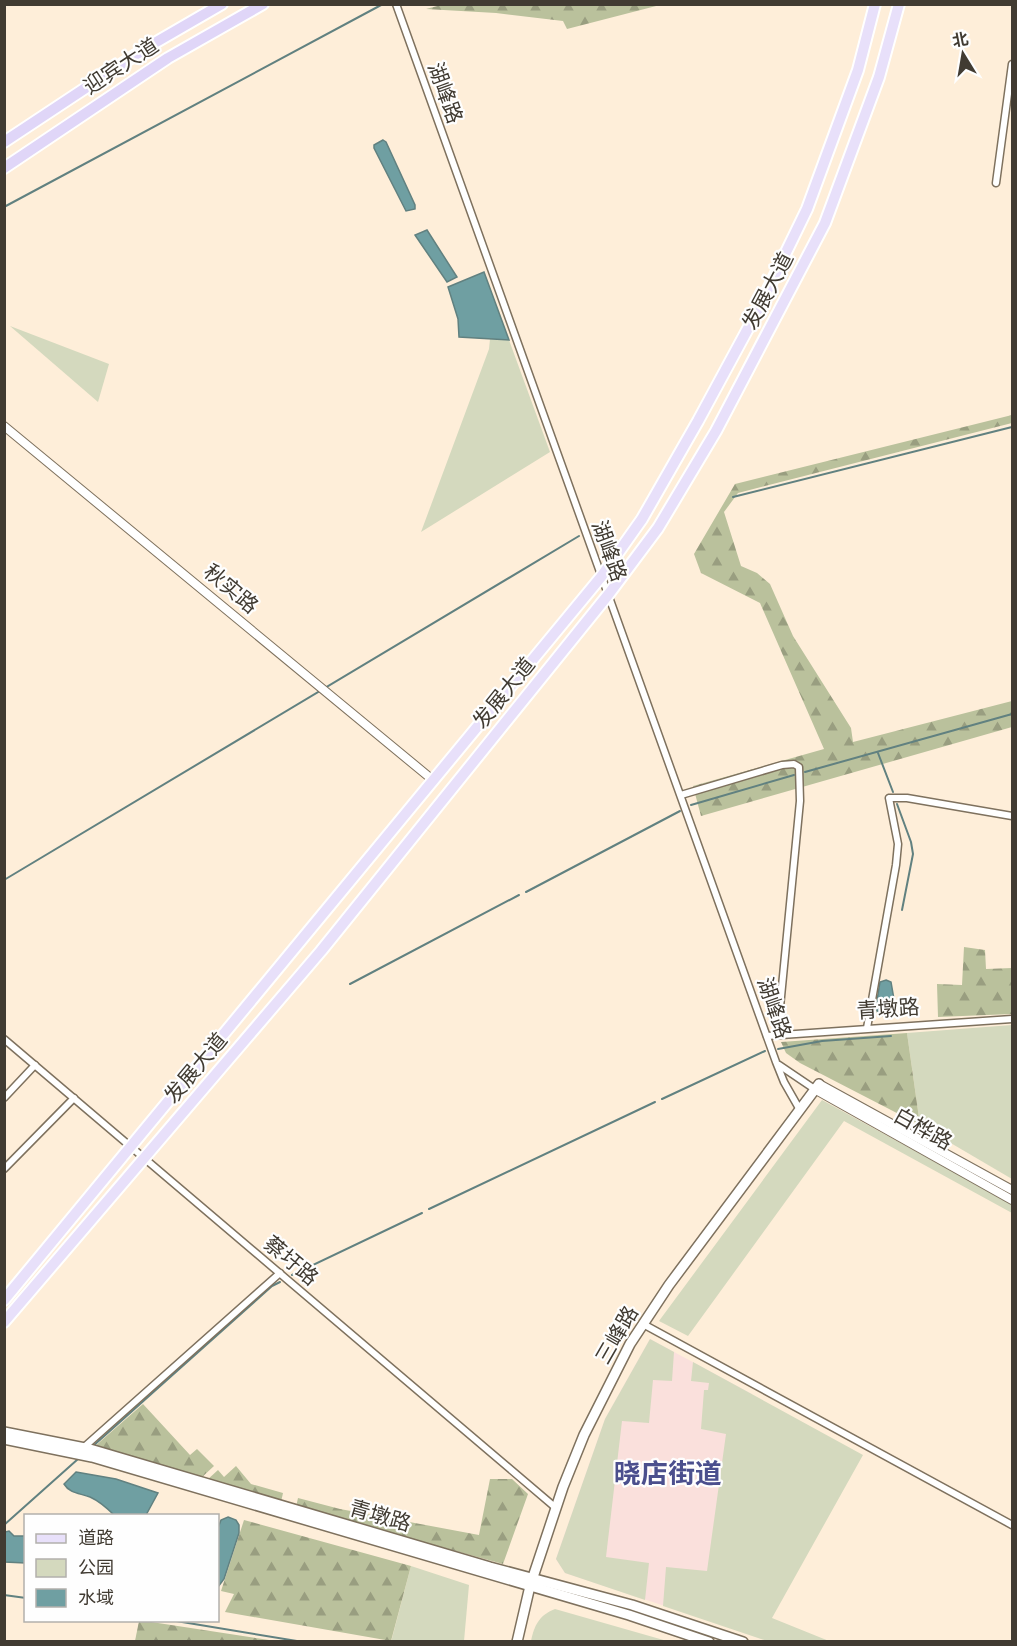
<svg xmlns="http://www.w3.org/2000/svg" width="1017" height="1646" font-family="Mulish,'Noto Sans SC',sans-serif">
  <defs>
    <pattern id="forest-firs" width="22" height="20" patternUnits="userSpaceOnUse" patternTransform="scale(1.5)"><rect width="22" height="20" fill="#bac19c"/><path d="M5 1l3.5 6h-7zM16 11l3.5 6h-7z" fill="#999e80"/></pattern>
  </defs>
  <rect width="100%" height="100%" fill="#feeed9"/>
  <path fill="#fae0dc" d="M650 1339 752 1394 713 1622 565 1573 556 1559 605 1419Z"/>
  <g fill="#d4d9be">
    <path d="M10 326 109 364 98 402Z"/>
    <path d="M490 339 509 340 550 452 421 532 489 349Z"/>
    <path d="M1012 1025V1179L920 1125 907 1033Z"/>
    <path d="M822 1100 1012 1204V1213L844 1121 688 1336 659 1321Z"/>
    <path d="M650 1339 674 1352 672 1381 653 1380 649 1423 622 1421 606 1557 649 1563 645 1600 565 1573 556 1559 605 1419Z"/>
    <path d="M693 1362 863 1455 772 1618 829 1641H767L663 1606 666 1567 707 1571 726 1434 701 1429 704 1390H708L709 1383 691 1381Z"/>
    <path d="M411 1566 469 1585 464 1641 391 1642Z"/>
    <path d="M555 1609 667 1641H531C534 1626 539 1615 555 1609Z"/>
  </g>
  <g fill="url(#forest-firs)">
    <path d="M445 4H659L660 5 567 29 563 21 496 13 426 9Z"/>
    <path d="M1012 415V423L738 493 724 512 741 566 757 573 770 584 793 636 851 728 853 742 1012 701V727L701 816 693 786 824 749 760 603 701 573 694 554 735 484Z"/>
    <path d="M964 947 985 950 986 969 1012 968V1014L938 1017 937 984 962 985Z"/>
    <path d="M907 1033 920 1125 800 1063 786 1053 781 1042Z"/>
    <path d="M143 1404 190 1455 197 1449 214 1466 200 1479 94 1447Z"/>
    <path d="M236 1466 251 1484 283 1493 281 1502 207 1480 218 1470 224 1477Z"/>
    <path d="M490 1479H512L528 1494 503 1564 296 1507 298 1498 340 1509 479 1535Z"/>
    <path d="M244 1520 411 1566 391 1641 225 1612 234 1594 221 1591Z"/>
    <path d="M139 1621H145L276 1641H135Z"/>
  </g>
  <g fill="#6f9fa2" stroke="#618180" stroke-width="1.5">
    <path d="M383 140 386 142 415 205V209L406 211 374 148V145Z"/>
    <path d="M427 230 457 277 447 282 415 235Z"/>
    <path d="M484 272 509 340 459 337 458 319 448 287Z"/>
    <path d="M886 980 891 982 895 1005 894 1012C888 1016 884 1017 878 1014L876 1007 880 982Z"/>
    <path d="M76 1472 116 1479 158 1493 146 1515H114C107 1508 99 1501 90 1497 80 1493 70 1494 64 1484Z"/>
    <path d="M228 1517 236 1520 239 1525V1533L224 1579 218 1587V1528L221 1520Z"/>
    <path d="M9 1531 14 1536H25V1563L5 1562V1532Z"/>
  </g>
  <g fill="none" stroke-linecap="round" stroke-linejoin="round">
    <g stroke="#618180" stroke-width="2">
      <path d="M4 207 383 4"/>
      <path d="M733 497 1012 427"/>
      <path d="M878 753 893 792"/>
      <path d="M805 772 1012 714"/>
      <path d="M897 804 911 842 913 854 902 910"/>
      <path d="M691 805 794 775"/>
      <path d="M4 880 579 536"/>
      <path d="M526 892 680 811"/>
      <path d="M350 984 519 895"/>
      <path d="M778 1049 822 1041 891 1036"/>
      <path d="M662 1099 765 1051"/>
      <path d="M429 1209 655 1102"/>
      <path d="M292 1275 422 1213"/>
      <path d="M93 1446 272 1286 280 1282"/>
      <path d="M4 1525 78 1459"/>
      <path d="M4 1595 26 1598"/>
      <path d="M170 1620 303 1642"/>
    </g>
    <g stroke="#7e715e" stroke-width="9">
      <g id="minor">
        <path d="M396 4 776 1062 784 1082 800 1110"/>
        <path d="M996 183 1012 64"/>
        <path d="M681 795 782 765 794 764 799 767 800 801 780 1007 784 1033"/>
        <path d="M867 1028 896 865 898 844 889 798H907L1012 816"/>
        <path d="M767 1036 1012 1019"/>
        <path d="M4 1039 556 1508"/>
        <path d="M779 1065 816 1090"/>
        <path d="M4 1098 35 1065"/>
        <path d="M4 1169 74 1098"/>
        <path d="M643 1324 1012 1525"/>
        <path d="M83 1448 280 1273"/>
      </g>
    </g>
    <g stroke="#7e715e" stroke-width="10">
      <g id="tertiary">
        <path d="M4 426 434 781"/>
        <path d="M819 1084 1012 1190"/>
        <path d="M816 1090 1012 1200"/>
      </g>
    </g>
    <g stroke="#7e715e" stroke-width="12">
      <g id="secondary">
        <path d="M4 1432 90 1449 490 1567 632 1605 743 1642"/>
        <path d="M4 1439 92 1457 629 1615 709 1642"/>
        <path d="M517 1642 530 1586 563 1487 584 1435 630 1344 669 1285 819 1084"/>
      </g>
    </g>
    <g stroke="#fff" stroke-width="14">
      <g id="primary">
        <path d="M4 1300 601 577 642 519 698 421 758 310 807 209 858 70 875 4"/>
        <path d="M4 1322 321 951 608 595 658 528 716 431 825 223 879 77 899 4"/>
      </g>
    </g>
    <g stroke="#fff" stroke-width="14">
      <g id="trunk">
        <path d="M4 142 146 48 222 4"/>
        <path d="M4 168 168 58 263 4"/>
      </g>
    </g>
    <use href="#minor" stroke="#fff" stroke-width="6"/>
    <use href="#tertiary" stroke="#fff" stroke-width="8"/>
    <use href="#secondary" stroke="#fff" stroke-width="9"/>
    <use href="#primary" stroke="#e8e0fa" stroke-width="10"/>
    <use href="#trunk" stroke="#e0d6f8" stroke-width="10"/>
  </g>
  <g text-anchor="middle" stroke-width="4.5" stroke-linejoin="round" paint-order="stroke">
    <g font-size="21" fill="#413b32" stroke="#fefefe">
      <text transform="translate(121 66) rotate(-33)" y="7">迎宾大道</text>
      <text transform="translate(445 93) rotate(70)" y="7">湖峰路</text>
      <text transform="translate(768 291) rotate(-62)" y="7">发展大道</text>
      <text transform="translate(609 551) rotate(70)" y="7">湖峰路</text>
      <text transform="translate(231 589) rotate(40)" y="7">秋实路</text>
      <text transform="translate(504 693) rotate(-51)" y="7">发展大道</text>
      <text transform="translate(774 1008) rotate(71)" y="7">湖峰路</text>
      <text transform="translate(888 1009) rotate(-4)" y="7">青墩路</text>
      <text transform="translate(196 1068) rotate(-50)" y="7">发展大道</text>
      <text transform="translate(923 1129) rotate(29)" y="7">白桦路</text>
      <text transform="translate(291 1261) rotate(40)" y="7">蔡圩路</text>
      <text transform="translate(617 1335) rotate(-60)" y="7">三峰路</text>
      <text transform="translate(380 1516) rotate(16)" y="7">青墩路</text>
    </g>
    <g font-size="27" font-weight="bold" fill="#4b4f8d" stroke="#fefefe">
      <text x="668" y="1483">晓店街道</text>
    </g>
  </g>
  <rect width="1017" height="1646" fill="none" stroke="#413b32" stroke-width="12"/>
  <rect x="24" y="1514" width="195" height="108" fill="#fefefe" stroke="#b2b0ac" stroke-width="1.5"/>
  <rect x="36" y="1534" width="30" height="9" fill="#e8e0fa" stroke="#b2b0ac" stroke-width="1.5"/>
  <text x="78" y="1544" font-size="18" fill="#413b32">道路</text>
  <rect x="36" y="1559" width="30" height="18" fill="#d4d9be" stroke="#b2b0ac" stroke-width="1.5"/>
  <text x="78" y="1574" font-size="18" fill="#413b32">公园</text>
  <rect x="36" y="1589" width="30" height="18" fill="#6f9fa2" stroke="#b2b0ac" stroke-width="1.5"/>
  <text x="78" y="1604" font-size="18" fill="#413b32">水域</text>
  <g transform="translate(963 54) rotate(349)" stroke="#fefefe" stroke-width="4.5" paint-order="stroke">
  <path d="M0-4.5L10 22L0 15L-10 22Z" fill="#413b32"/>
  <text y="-9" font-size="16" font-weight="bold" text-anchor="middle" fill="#413b32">北</text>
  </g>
</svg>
